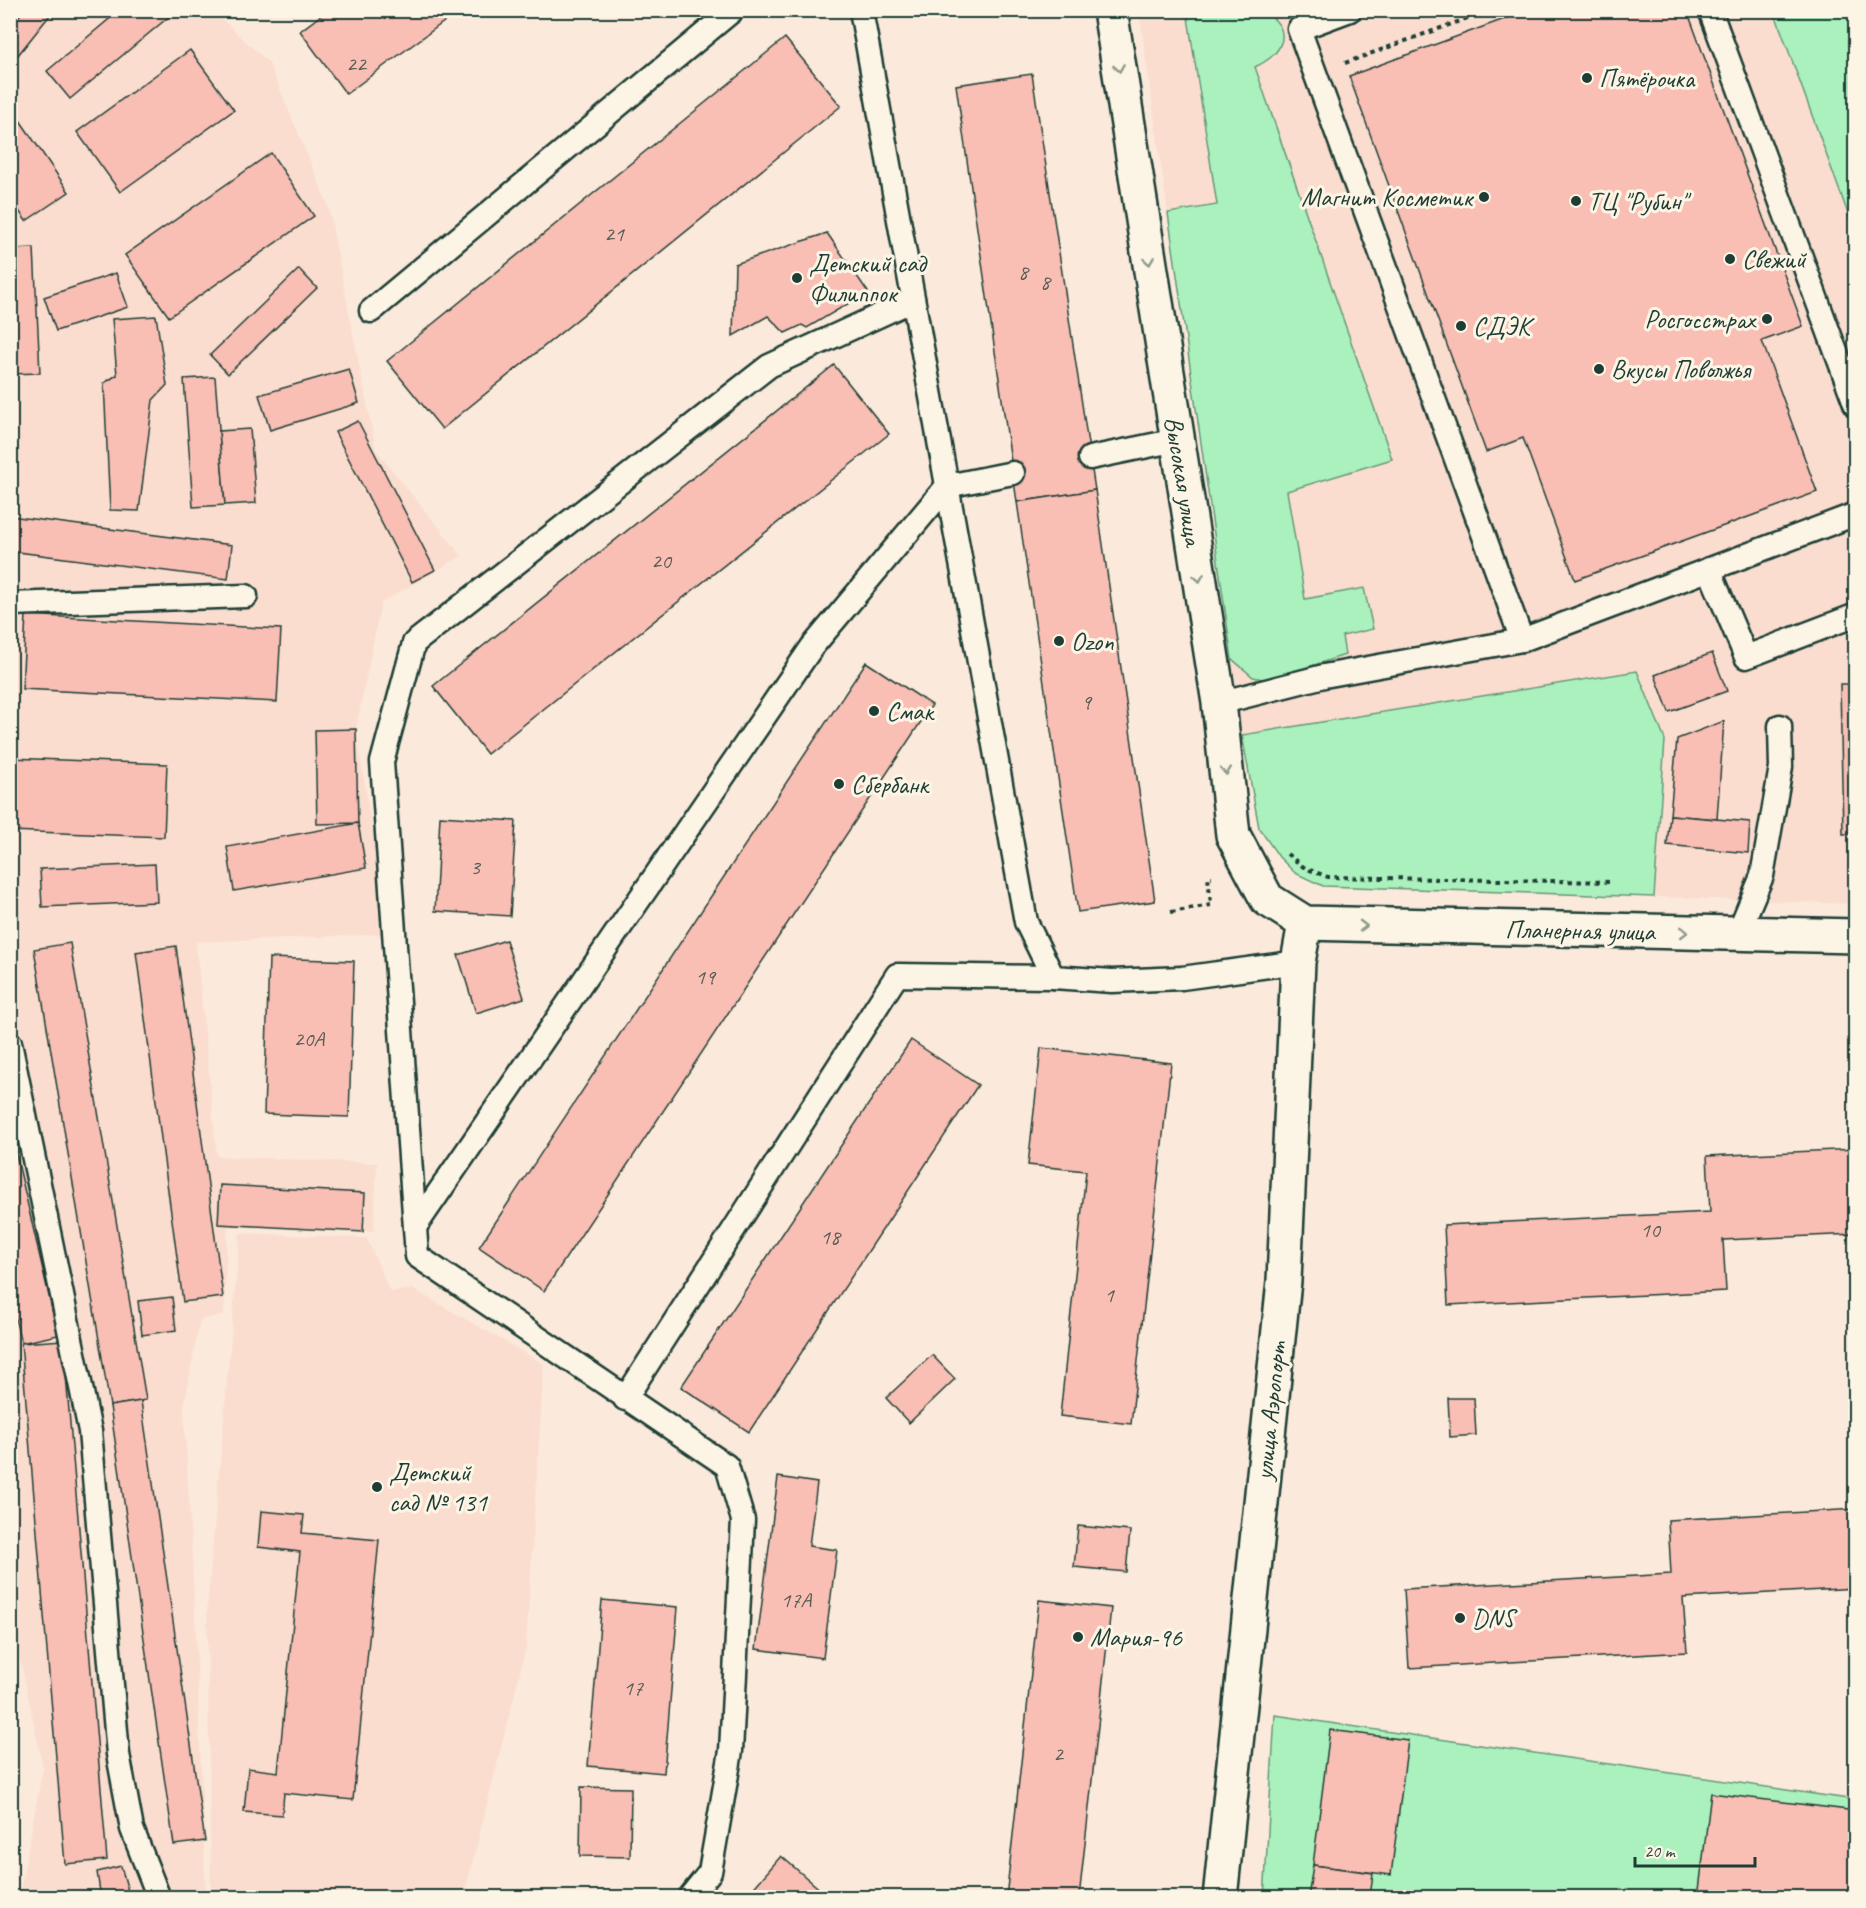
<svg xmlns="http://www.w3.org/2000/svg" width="1866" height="1908" font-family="Caveat,sans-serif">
  <rect width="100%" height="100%" fill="#fbeadb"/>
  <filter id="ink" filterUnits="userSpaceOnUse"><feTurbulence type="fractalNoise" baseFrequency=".0167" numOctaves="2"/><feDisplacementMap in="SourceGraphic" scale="12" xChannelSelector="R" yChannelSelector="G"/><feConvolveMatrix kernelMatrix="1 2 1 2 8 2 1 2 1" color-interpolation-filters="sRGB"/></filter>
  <g filter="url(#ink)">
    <g fill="#faddcf">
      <path d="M10 11H213L269 63 328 204 376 450 462 556 381 603 356 729 389 934 196 942 217 1156 377 1163 374 1231 228 1219 224 1315 200 1320 184 1407 195 1613 206 1897H19L43 1767 10 1612Z"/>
      <path d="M1139 11H1855V904L1654 897 1665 740 1637 671 1242 735Z"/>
      <path d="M240 1233 367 1238 390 1292 413 1289 544 1364 526 1648 464 1897 211 1898 207 1609Z"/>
    </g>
    <g fill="#abf1bd" stroke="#659778" stroke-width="1.5">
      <path d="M1187 11H1263C1295 30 1283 54 1255 67L1392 459 1287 491 1305 599 1364 588 1373 629 1342 636 1345 655 1268 680 1253 677 1232 659 1168 213 1217 205Z"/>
      <path d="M1774 11H1855V233Z"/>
      <path d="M1637 671 1665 740 1654 897 1323 886 1295 873 1279 857 1259 828 1242 735Z"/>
      <path d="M1275 1715 1855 1800V1897L1264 1898Z"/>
    </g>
    <g fill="#f9beb4" stroke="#1f3d34" stroke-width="1.5">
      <path d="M24 10H54L10 65V27Z"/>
      <path d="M120 10H177L70 99 47 71Z"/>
      <path d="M328 10H460L346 94 300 31Z"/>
      <path d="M1529 10H1687L1803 326 1762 341 1817 492 1575 580 1523 438 1486 452 1349 76Z"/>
      <path d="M785 38 841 106 442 429 387 361Z"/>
      <path d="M190 50 234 110 120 192 77 132Z"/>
      <path d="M1032 74 1095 490 1017 502 956 85Z"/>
      <path d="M17 116 69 192 26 221 10 198V120Z"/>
      <path d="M271 153 314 216 169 317 125 255Z"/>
      <path d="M827 233 868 292 807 328 802 325 785 333 768 316 733 336 735 264Z"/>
      <path d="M34 248 40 373 10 374V249Z"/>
      <path d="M299 269 317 288 228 374 210 355Z"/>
      <path d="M116 273 128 307 56 331 44 297Z"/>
      <path d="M156 316 167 385 153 400 139 511 110 510 104 383 117 375 112 319Z"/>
      <path d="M834 365 889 434 487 754 433 686Z"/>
      <path d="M349 369 359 403 270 430 259 395Z"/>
      <path d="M215 377 225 505 193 507 184 379Z"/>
      <path d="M358 421 435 570 412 582 335 432Z"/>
      <path d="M250 429 256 503 225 505 219 431Z"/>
      <path d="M1095 490 1155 901 1078 912 1017 502Z"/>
      <path d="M10 516 232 545 228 579 10 551Z"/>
      <path d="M26 615 281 629 277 702 22 689Z"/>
      <path d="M1712 653 1727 691 1669 712 1655 675Z"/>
      <path d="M866 662 932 705 544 1291 479 1247Z"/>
      <path d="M1840 684H1856V834H1843Z"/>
      <path d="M1724 721 1717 819 1670 815 1677 739Z"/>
      <path d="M356 729 358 823 317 824 315 730Z"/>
      <path d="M10 758 167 764 164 837 10 831Z"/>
      <path d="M1670 815 1750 822 1748 853 1667 845Z"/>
      <path d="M440 816 516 821 510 916 435 911Z"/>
      <path d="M358 823 366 868 234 891 227 847Z"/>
      <path d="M155 864 157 902 42 907 40 869Z"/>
      <path d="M506 940 524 998 476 1013 458 955Z"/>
      <path d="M70 943 146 1400 110 1406 34 949Z"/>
      <path d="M176 946 223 1297 183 1302 136 952Z"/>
      <path d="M269 958 354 961 349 1117 264 1114Z"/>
      <path d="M911 1040 978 1085 749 1432 681 1387Z"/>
      <path d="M1041 1048 1171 1063 1131 1424 1060 1416 1086 1171 1028 1165Z"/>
      <path d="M10 1128 58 1335 21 1343 10 1296Z"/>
      <path d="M1856 1149V1234L1723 1240 1726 1291 1448 1305 1444 1225 1710 1212 1707 1156Z"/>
      <path d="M220 1185 365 1193 363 1232 218 1224Z"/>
      <path d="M172 1297 176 1330 142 1335 138 1301Z"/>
      <path d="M63 1340 107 1860 65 1864 21 1343Z"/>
      <path d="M932 1355 955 1379 909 1423 886 1398Z"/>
      <path d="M1448 1398H1474L1476 1435 1450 1437Z"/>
      <path d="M141 1401 205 1841 174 1845 110 1406Z"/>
      <path d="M778 1477 817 1483 809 1546 837 1550 823 1658 756 1649Z"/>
      <path d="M1856 1509V1588L1683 1598 1687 1652 1409 1668 1404 1589 1671 1574 1668 1520Z"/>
      <path d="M261 1511 304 1515 302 1533 379 1540 353 1800 284 1793 282 1815 244 1812 248 1768 278 1772 300 1552 258 1547Z"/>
      <path d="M1078 1526 1130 1531 1126 1572 1074 1567Z"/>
      <path d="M602 1600 678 1607 664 1773 588 1766Z"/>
      <path d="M1039 1600 1111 1608 1079 1898H1006Z"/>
      <path d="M1330 1730 1408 1740 1391 1875 1313 1865Z"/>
      <path d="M581 1787 631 1788 630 1857 580 1856Z"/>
      <path d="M1711 1793 1856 1811V1898H1698Z"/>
      <path d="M781 1856 830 1898H745Z"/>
      <path d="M1313 1865 1373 1873 1370 1898H1308Z"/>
      <path d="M121 1866 130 1898H101L97 1872Z"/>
    </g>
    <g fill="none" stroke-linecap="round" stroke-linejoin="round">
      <g stroke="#1f3d34" stroke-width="27">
        <g id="lane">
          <path d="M861 10 1026 922 1053 977 1112 981 1182 978 1298 962"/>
          <path d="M1350 10 1299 29 1522 640"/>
          <path d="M1710 10 1856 406"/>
          <path d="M371 311 733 10"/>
          <path d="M1090 458 1177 440"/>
          <path d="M1709 569 1746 657 1856 615"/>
          <path d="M10 604 246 596"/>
          <path d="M1219 703 1324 676 1522 640 1856 514"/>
          <path d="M1738 933 1762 876 1781 767 1780 726"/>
          <path d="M10 1043 90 1431 118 1754 132 1829 159 1898"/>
          <path d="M415 1227 812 647 947 486 1013 473"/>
          <path d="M625 1399 897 975 1053 977"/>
          <path d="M689 1898 710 1872 731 1751 743 1520 727 1466 417 1256 382 762 414 643 769 366 913 300"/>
        </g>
      </g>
      <g stroke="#1f3d34" stroke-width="38">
        <g id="secondary">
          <path d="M1110 10 1219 703 1233 835 1267 899 1305 923 1856 936"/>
          <path d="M1220 1898 1284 1281 1298 962 1305 923"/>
        </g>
      </g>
      <g stroke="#1f3d34" stroke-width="4" stroke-dasharray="4.5 4.5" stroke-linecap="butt">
        <path d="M1505 10 1508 18"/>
        <path d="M1345 63 1490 10"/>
        <path d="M1287 854 1305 868 1328 877 1613 882"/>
        <path d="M1171 912 1211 905 1208 877H1212"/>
      </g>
      <use href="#lane" stroke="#fcf5e5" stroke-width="22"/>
      <use href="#secondary" stroke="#fcf5e5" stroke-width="33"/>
    </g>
    <defs><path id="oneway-chevron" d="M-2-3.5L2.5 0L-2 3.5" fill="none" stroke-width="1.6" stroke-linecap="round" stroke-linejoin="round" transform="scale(1.5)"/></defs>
    <g stroke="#8e998c">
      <use href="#oneway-chevron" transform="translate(1119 68) rotate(81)"/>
      <use href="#oneway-chevron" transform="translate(1149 261) rotate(81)"/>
      <use href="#oneway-chevron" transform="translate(1199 578) rotate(81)"/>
      <use href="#oneway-chevron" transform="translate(1226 771) rotate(84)"/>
      <use href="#oneway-chevron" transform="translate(1363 926)"/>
      <use href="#oneway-chevron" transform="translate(1684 932) rotate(1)"/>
    </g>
  </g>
  <g fill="#1f3d34" stroke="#fcf5e5" stroke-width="2">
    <circle cx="1587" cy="78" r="6"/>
    <circle cx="1484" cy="197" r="6"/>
    <circle cx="1576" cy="201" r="6"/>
    <circle cx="1730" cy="259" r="6"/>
    <circle cx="797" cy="278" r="6"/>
    <circle cx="1767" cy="319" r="6"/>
    <circle cx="1461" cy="326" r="6"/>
    <circle cx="1599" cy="369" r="6"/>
    <circle cx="1059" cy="641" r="6"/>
    <circle cx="874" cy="711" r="6"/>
    <circle cx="839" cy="784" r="6"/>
    <circle cx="377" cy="1487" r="6"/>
    <circle cx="1460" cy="1618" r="6"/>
    <circle cx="1078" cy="1637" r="6"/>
  </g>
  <g text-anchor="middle" stroke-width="6" stroke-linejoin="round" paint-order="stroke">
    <g font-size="22" fill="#565d54">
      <text x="356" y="71">22</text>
      <text x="614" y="241">21</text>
      <text x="1023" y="279">8</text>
      <text x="1045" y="289">8</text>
      <text x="661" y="568">20</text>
      <text x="1086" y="709">9</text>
      <text x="475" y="874">3</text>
      <text x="705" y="984">19</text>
      <text x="309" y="1046">20А</text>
      <text x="1650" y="1237">10</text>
      <text x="830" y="1244">18</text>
      <text x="1109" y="1302">1</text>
      <text x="796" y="1607">17А</text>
      <text x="633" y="1695">17</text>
      <text x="1058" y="1761">2</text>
    </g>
    <g font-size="26" fill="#1f3d34" stroke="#fcf5e5" text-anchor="start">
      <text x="1599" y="87">Пятёрочка</text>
      <text x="1472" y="206" text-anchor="end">Магнит Косметик</text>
      <text x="1588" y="210">ТЦ "Рубин"</text>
      <text x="1742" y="268">Свежий</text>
      <text x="809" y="272">Детский сад<tspan x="809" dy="30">Филиппок</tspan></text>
      <text x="1755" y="328" text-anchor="end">Росгосстрах</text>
      <text x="1473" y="335">СДЭК</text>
      <text x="1611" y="378">Вкусы Поволжья</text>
      <text x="1071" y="650">Ozon</text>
      <text x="886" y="720">Смак</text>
      <text x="851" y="793">Сбербанк</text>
      <text x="389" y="1481">Детский<tspan x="389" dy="30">сад № 131</tspan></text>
      <text x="1472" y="1627">DNS</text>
      <text x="1090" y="1646">Мария-96</text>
    </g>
    <g font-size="26" fill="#1f3d34" stroke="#fcf5e5">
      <text transform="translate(1184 481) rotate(81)" y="9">Высокая улица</text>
      <text transform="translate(1580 930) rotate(1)" y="9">Планерная улица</text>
      <text transform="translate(1270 1411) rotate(-84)" y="9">улица Аэропорт</text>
    </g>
  </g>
  <rect width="1866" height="1908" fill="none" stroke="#fcf5e5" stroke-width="36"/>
  <rect x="18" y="18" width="1830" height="1872" fill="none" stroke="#1f3d34" stroke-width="2" filter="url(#ink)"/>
  <path d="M1635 1857v9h120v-9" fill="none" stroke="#1f3d34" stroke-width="3"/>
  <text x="1644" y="1857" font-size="18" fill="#1f3d34" stroke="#fcf5e5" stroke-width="4.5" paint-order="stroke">20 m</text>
</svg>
